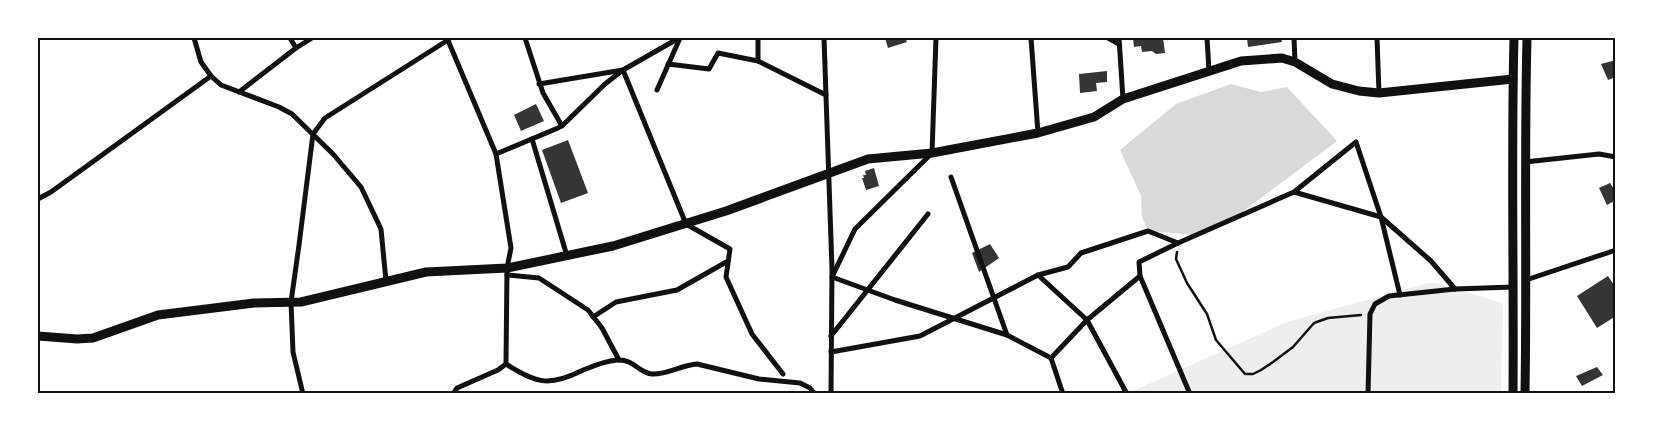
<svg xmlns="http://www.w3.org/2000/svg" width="1653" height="431" font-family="Arial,sans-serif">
  <rect width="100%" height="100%" fill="#fff"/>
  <path fill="#eee" d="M1432 282 1503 303 1501 393 1126 394 1287 322Z"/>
  <path fill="#d9d9d9" d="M1231 84 1261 92 1287 87 1337 141 1233 219 1196 235 1148 231 1142 217 1141 196 1120 150 1176 104Z"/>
  <g fill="#353535">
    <path d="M885 38H905L907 42 888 48Z"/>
    <path d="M1133 38H1163L1165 53 1156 54 1152 51 1142 52 1141 46 1134 47Z"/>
    <path d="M1247 38H1281L1282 42 1248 47Z"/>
    <path d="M1616 60V77L1608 80 1601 64Z"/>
    <path d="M1107 71V82L1096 83 1097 91 1080 93 1079 74Z"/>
    <path d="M536 104 544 121 521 131 514 115Z"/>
    <path d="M568 140 588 193 561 203 542 150Z"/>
    <path d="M874 168 879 186 866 190 862 178H864L863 175H866L865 171Z"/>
    <path d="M1610 183 1616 192V200L1607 205 1599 188Z"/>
    <path d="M990 244 999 258 979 272 972 253Z"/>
    <path d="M1608 276 1616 288V316L1597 328 1577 296Z"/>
    <path d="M1597 367 1603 375 1582 386 1576 376Z"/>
  </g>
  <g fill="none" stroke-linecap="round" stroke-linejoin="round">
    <path stroke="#111" stroke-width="2.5" d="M1177 252 1176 259 1187 283 1207 314 1216 340 1245 374H1253L1261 370 1273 362 1293 347 1314 323 1328 318 1361 315"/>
    <g stroke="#111" stroke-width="5">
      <path d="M194 38 201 62 211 76 221 85 279 107 292 114 333 154 361 187 381 229 386 281"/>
      <path d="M290 38 296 48"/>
      <path d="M447 38 496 154 511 248 507 268 506 364 498 370 457 388 453 394"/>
      <path d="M525 38 543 93 562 126"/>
      <path d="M758 38V61L826 95"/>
      <path d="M824 38 832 269 831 394"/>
      <path d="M936 38 932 153 855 229 832 277 895 300 1007 335 1051 358 1063 394"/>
      <path d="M1031 38 1038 133"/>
      <path d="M1108 38 1119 44"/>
      <path d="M1119 38 1123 99"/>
      <path d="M1207 38 1209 71"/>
      <path d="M1294 38 1295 62"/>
      <path d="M1377 38 1379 93"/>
      <path d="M668 64 709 69 718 53 758 61"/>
      <path d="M539 84 623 70 686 224 730 249 726 277 752 334 783 374"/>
      <path d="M657 90 680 38"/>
      <path d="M239 92 296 48 312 38"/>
      <path d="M532 139 567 256"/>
      <path d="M496 154 558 128 564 124 605 84 623 70 679 38"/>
      <path d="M1525 162 1599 154 1616 157"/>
      <path d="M951 177 1007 335"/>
      <path d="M1294 192 1381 217 1400 295"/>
      <path d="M38 199 51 192 211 76"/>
      <path d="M1178 243 1294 192 1356 142 1381 217 1431 261 1455 289"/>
      <path d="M507 275 539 278 588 310 602 328 619 360"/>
      <path d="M1038 275 1068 267 1081 253 1148 231 1178 243 1139 262 1140 276 1190 394"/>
      <path d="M1526 280 1616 250"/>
      <path d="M593 317 616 302 677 290 728 261"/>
      <path d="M831 336 928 214"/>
      <path d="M831 352 920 336 1038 275 1087 320 1127 394"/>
      <path d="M1051 358 1087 320 1140 276"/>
      <path d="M506 364C535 383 549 387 581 371 593 366 604 361 617 360 634 359 639 373 652 374 666 375 682 365 697 364L759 379 800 383 810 388 815 394"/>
      <path d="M303 394 293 352 291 302 299 245 313 134 325 118 448 40"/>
      <path d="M1368 394 1370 314 1375 304 1389 296 1455 289 1513 287"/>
    </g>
    <g stroke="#111" stroke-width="9">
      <path d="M38 336 77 339 93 338 158 315 254 303 301 302 426 272 507 268 613 246 726 211 868 159 932 153 1038 133 1094 117 1123 99 1241 61 1282 58 1295 62 1332 84 1359 91 1379 93 1513 79"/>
      <path d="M1513 394C1514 275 1511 156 1514 38"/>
      <path d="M1525 394C1527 275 1524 156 1527 38"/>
    </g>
  </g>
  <rect width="1653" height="431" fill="none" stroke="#ffffff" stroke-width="78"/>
  <rect x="39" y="39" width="1575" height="353" fill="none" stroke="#111" stroke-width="2"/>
</svg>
